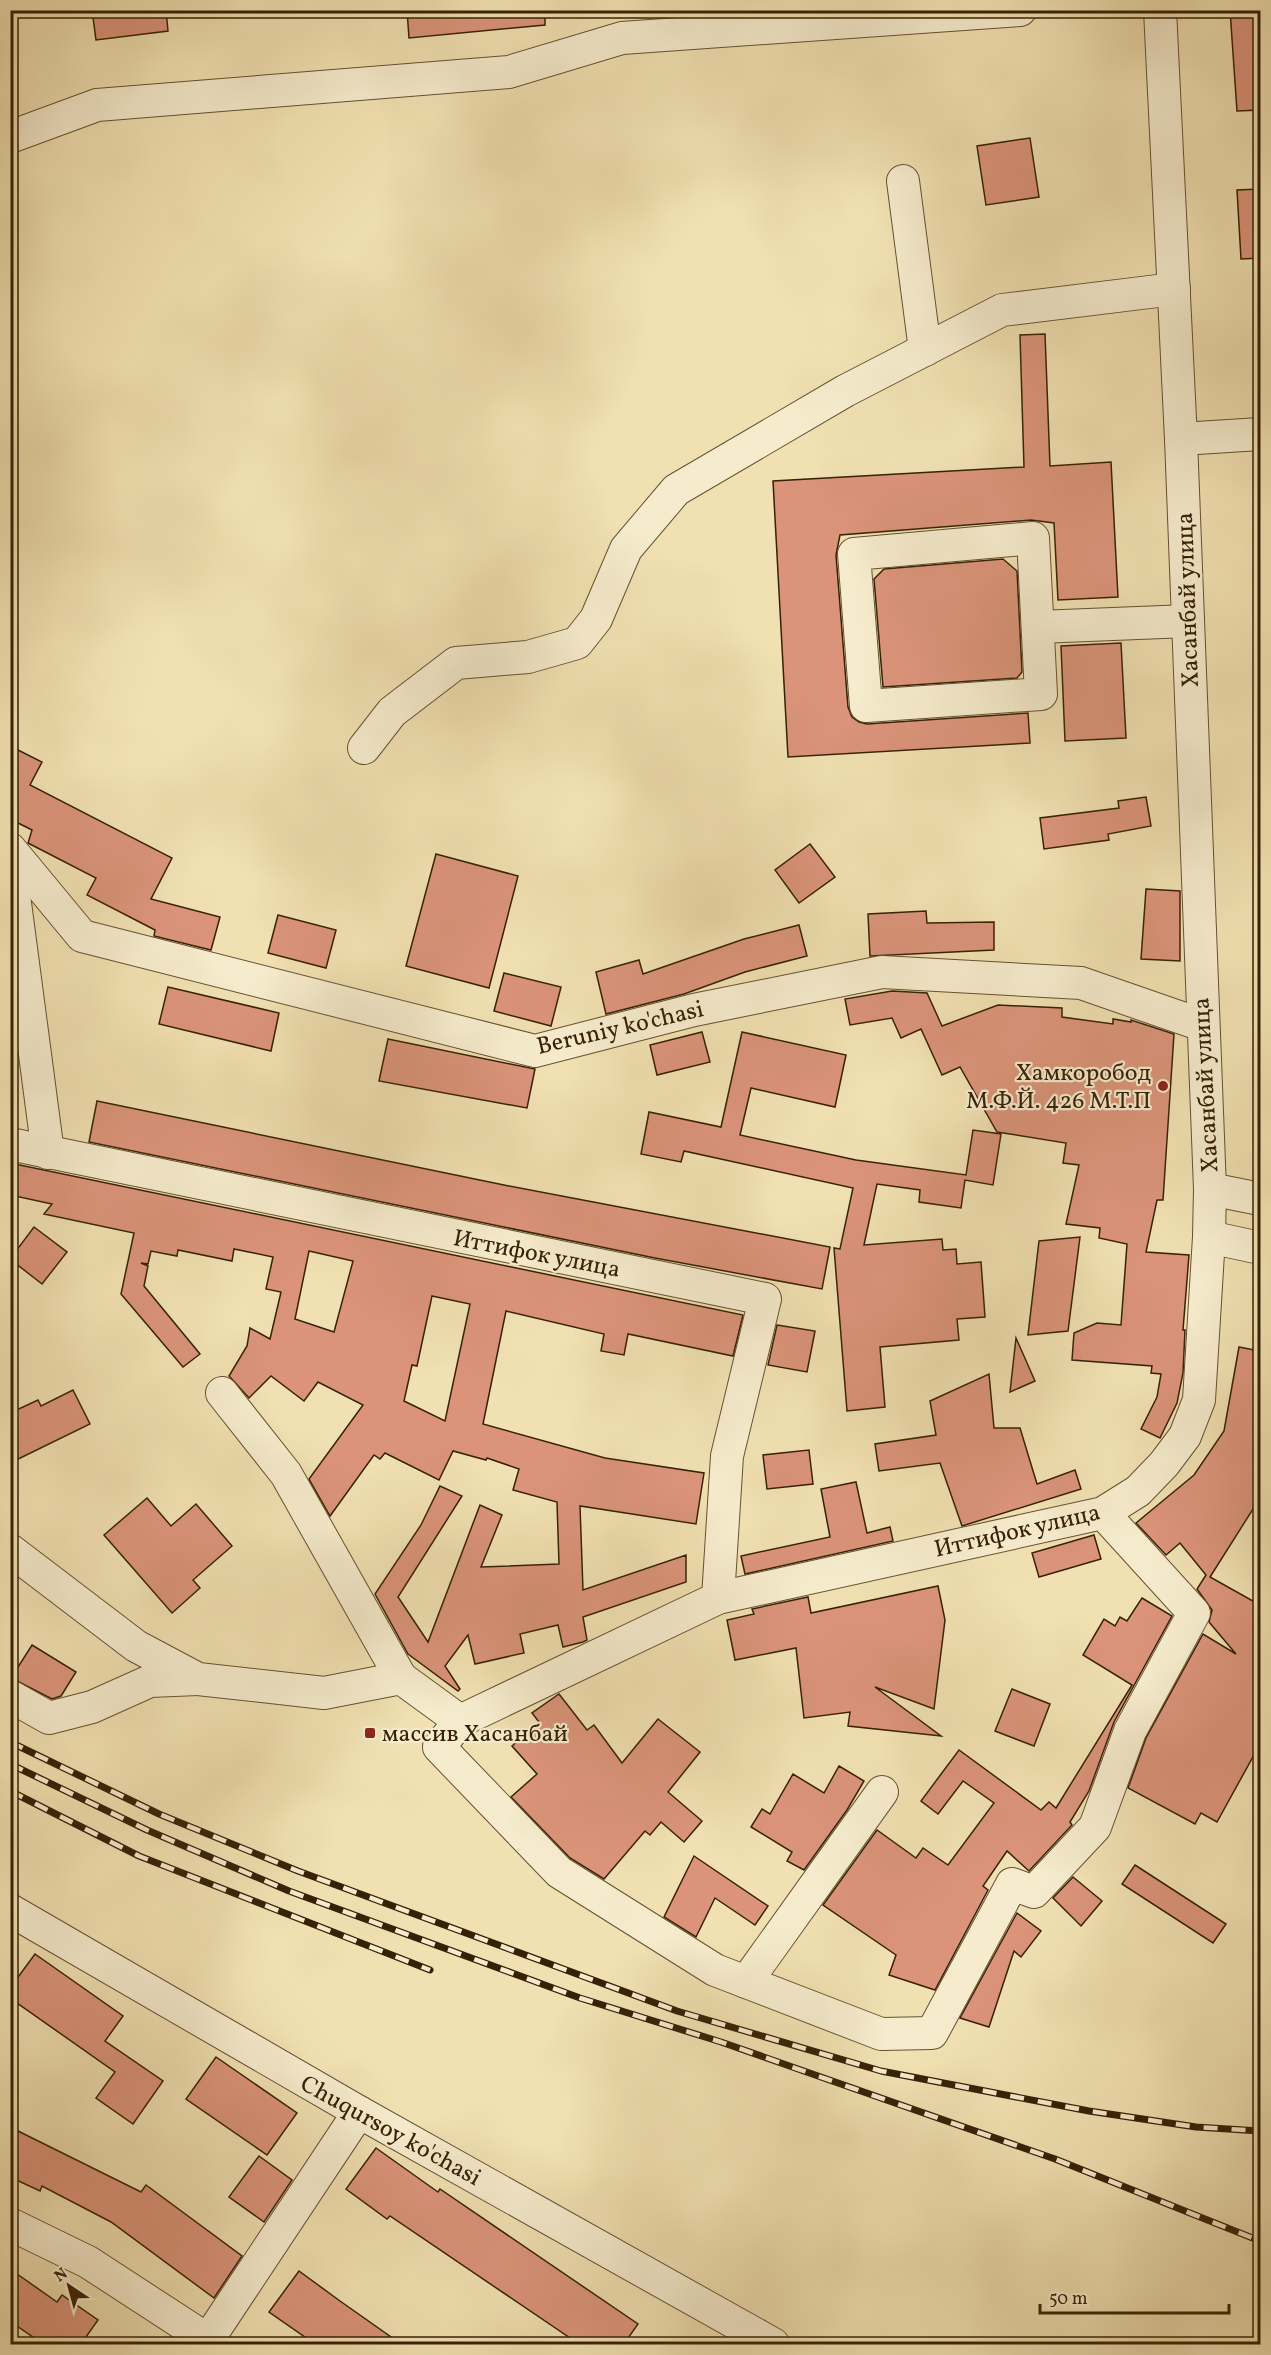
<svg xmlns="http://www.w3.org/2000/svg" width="1271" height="2355" font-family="Vollkorn,serif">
  <rect width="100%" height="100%" fill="#f1e1b2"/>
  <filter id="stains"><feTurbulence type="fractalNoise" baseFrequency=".00333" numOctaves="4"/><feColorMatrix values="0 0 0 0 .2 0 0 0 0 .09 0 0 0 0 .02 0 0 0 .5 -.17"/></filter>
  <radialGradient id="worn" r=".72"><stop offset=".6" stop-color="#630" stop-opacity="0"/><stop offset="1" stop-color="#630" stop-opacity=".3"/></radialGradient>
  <g fill="#db947a" stroke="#372105" stroke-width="1.5" fill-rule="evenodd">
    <path d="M92 10H166L168 31 96 40Z"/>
    <path d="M407 10H545V25L409 38Z"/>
    <path d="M1230 10H1260V110L1237 111Z"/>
    <path d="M1030 138 1039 197 986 205 977 146Z"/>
    <path d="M1260 189V258L1241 259 1237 190Z"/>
    <path d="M1045 334 1050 466 1111 462 1118 597 1058 600 1054 523 1031 520 840 535 836 555 848 707 852 717 859 722 867 724 1028 713 1030 743 788 757 773 481 1024 467 1020 335Z"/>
    <path d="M1003 559 1017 571 1022 672 1017 678 883 687 874 579 884 569Z"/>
    <path d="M1121 643 1126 738 1065 741 1061 646Z"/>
    <path d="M10 746 42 762 30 785 172 858 151 899 220 917 211 950 154 936 155 930 87 895 96 878 28 843 32 830 12 820 10 822Z"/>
    <path d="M1146 797 1151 826 1108 834 1109 840 1044 849 1040 818 1119 808 1118 801Z"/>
    <path d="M810 844 835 877 799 903 775 870Z"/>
    <path d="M436 854 518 876 489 988 406 966Z"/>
    <path d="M1146 889 1180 891V961L1141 959Z"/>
    <path d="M926 911 927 923 994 922V950L870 956 868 914Z"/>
    <path d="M278 915 336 930 326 968 268 953Z"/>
    <path d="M799 925 807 956 745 972 684 994 606 1014 596 972 639 960 643 974 744 939Z"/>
    <path d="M504 973 561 987 551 1026 494 1011Z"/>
    <path d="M168 987 279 1013 271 1051 159 1024Z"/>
    <path d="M892 991 927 993 942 1026 998 1005 1062 1008V1017L1113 1024V1019L1131 1022V1020L1174 1034 1163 1200H1157L1146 1252 1189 1255 1183 1330H1185L1183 1373 1177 1403 1160 1438 1141 1429 1157 1397 1161 1374 1151 1373 1152 1366 1072 1360 1074 1333 1097 1323 1121 1325 1127 1244 1099 1238 1100 1228 1066 1224 1079 1165 1063 1163 1066 1143 997 1132 960 1067 942 1075 921 1029 901 1038 892 1018 850 1025 845 999Z"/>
    <path d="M702 1032 710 1062 657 1075 650 1045Z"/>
    <path d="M742 1032 846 1055 835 1107 751 1088 740 1135 856 1160 966 1175 973 1130 1001 1134 993 1185 965 1180 961 1208 919 1202 920 1190 877 1184 864 1245 942 1239 943 1250 956 1249 957 1264 981 1262 985 1317 957 1319 959 1340 880 1347 885 1407 847 1411 834 1248 840 1249 853 1188 684 1151 681 1162 641 1154 649 1112 721 1127Z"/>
    <path d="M388 1039 535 1069 527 1108 379 1081Z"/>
    <path d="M97 1101 504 1185 830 1247 822 1289 655 1258 89 1142Z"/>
    <path d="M10 1163 743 1315 733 1356 628 1334 624 1355 601 1351 604 1334 506 1311 483 1424 605 1458 704 1473 696 1524 580 1506 583 1590 686 1555V1582L583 1617 587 1640 583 1642 563 1647 558 1625 520 1634 524 1653 475 1664 468 1635 445 1666 460 1689 458 1691 408 1654 375 1594 421 1525 440 1486 462 1496 398 1597 428 1642 480 1505 502 1515 481 1567 559 1564 557 1502 513 1490 519 1469 487 1458 486 1460 453 1451 439 1480 385 1453 380 1459 374 1455 330 1516 309 1479 363 1405 318 1382 304 1401 271 1376 249 1398 229 1376 247 1346 250 1328 270 1339 281 1292 266 1289 273 1257 234 1249 232 1261 178 1250 177 1256 151 1251 148 1264 141 1263 148 1266 144 1286 200 1354 183 1367 121 1294 134 1233 44 1214 52 1204 10 1195ZM309 1251 353 1261 334 1332 295 1319ZM432 1296 470 1304 445 1421 404 1401 412 1365 417 1366Z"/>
    <path d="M34 1227 67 1252 42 1284 10 1259Z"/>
    <path d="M1080 1237 1068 1331 1028 1335 1039 1241Z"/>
    <path d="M777 1325 815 1331 807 1372 768 1365Z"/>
    <path d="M1016 1338 1035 1381 1010 1392Z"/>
    <path d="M1239 1347 1260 1351V1498L1210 1577 1260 1605V1744L1217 1822 1201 1813 1195 1824 1128 1788 1146 1738 1203 1634 1236 1654 1209 1622 1212 1610 1197 1589 1206 1575 1180 1543 1166 1555 1136 1523 1194 1475 1224 1431Z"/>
    <path d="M989 1374 994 1428H1020L1037 1484 1075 1470 1081 1489 962 1526 940 1463 879 1471 875 1444 936 1435 930 1401Z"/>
    <path d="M73 1390 90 1424 10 1463V1413L38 1400 41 1406Z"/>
    <path d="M809 1450 813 1484 767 1489 763 1455Z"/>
    <path d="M856 1482 867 1533 890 1527 893 1541 745 1574 741 1556 830 1537 821 1489Z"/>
    <path d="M147 1498 171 1526 196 1504 232 1546 193 1580 200 1588 172 1613 104 1535Z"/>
    <path d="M1094 1535 1101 1559 1039 1577 1032 1553Z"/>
    <path d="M938 1586 945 1620 934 1709 875 1687 941 1736 848 1726 850 1712 804 1718 796 1648 735 1660 727 1620 754 1614 752 1609 808 1597 811 1613Z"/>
    <path d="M1142 1598 1172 1616 1114 1722 1089 1791 1070 1822 1072 1825 1029 1871 1007 1851 983 1886 988 1890 935 1990 889 1975 896 1955 823 1905 877 1830 916 1858 923 1848 948 1865 994 1803 963 1781 938 1814 921 1801 959 1750 1041 1810 1049 1802 1056 1808 1132 1685 1083 1655 1104 1619 1115 1626 1120 1617 1127 1621Z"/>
    <path d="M32 1645 76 1672 61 1696 52 1699 11 1678Z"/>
    <path d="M1012 1689 1050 1704 1034 1746 995 1731Z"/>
    <path d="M559 1694 587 1730 594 1725 622 1763 658 1719 700 1752 668 1792 702 1821 684 1842 661 1822 650 1835 645 1831 604 1879 570 1858 511 1797 537 1774 512 1746 539 1722 532 1713Z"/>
    <path d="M839 1766 864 1781 847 1810 804 1870 787 1861 792 1852 751 1827 762 1809 770 1814 793 1774 824 1793Z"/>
    <path d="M694 1856 768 1906 755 1925 715 1898 696 1937 664 1917Z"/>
    <path d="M1135 1865 1226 1924 1213 1943 1122 1884Z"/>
    <path d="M1073 1877 1102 1901 1081 1926 1053 1898Z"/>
    <path d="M1017 1913 1041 1931 1021 1957 1014 1951 989 2027 960 2018Z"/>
    <path d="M35 1954 123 2016 105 2041 163 2081 133 2124 96 2098 115 2072 10 1998V1988Z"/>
    <path d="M216 2057 297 2113 267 2155 186 2099Z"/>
    <path d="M18 2131 141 2192 146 2185 242 2256 214 2298 111 2222 42 2186 40 2191 10 2177V2147Z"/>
    <path d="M376 2148 438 2192 440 2189 638 2324 624 2344H579L390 2216 387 2219 346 2189Z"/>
    <path d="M259 2156 292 2180 264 2222 229 2197Z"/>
    <path d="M10 2269 57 2302 62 2295 98 2320 81 2344H43L10 2321Z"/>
    <path d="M299 2271 340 2301 401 2344H315L269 2312Z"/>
  </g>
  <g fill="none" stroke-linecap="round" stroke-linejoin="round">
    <g stroke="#665130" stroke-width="34">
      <g id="minor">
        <path d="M10 137 97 105 509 72 622 38 1020 10"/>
        <path d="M903 181 925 350"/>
        <path d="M1181 439 1260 434"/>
        <path d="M1033 538 1041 694 866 706 854 554Z"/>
        <path d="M1038 627 1188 621"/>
        <path d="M364 748 392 712 456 663 528 657 577 643 596 619 626 549 676 490 845 391 1002 310 1174 289"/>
        <path d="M10 849 82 936 535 1051 694 1010 882 972 1081 983 1202 1025"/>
        <path d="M10 865 48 1153"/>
        <path d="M10 1144 765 1299 727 1456 718 1598"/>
        <path d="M1210 1189 1260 1199"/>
        <path d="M1209 1237 1260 1248"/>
        <path d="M222 1393 286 1474 401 1678"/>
        <path d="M1103 1513 1194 1613 1130 1731 1095 1827 1034 1892 1012 1884 932 2033 881 2034 715 1970 559 1872 439 1747 460 1721 718 1598 1103 1513 1138 1491 1164 1464 1185 1436 1199 1400 1209 1237 1210 1189 1181 439 1160 10"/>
        <path d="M10 1550 136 1646 198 1679 324 1693 401 1678 460 1721"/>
        <path d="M10 1696 49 1718 92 1707 150 1681 198 1679"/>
        <path d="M10 1910 359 2112 773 2344"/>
        <path d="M746 1982 882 1792"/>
        <path d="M10 2224 88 2262 214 2344"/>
        <path d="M205 2344 359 2112"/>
      </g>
    </g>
    <use href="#minor" stroke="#f6eccd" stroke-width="32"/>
    <g stroke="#372105" stroke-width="7">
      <g id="rail">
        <path d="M10 1742 159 1814 298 1871 677 2011 881 2071 1089 2111 1196 2127 1260 2131"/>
        <path d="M10 1764 147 1830 289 1891 580 1998 721 2042 1055 2159 1260 2241"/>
        <path d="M10 1791 139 1856 430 1970"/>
      </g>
    </g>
    <use href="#rail" stroke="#f6eccd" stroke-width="4.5" stroke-dasharray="14" stroke-linecap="butt"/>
  </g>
  <g fill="#8f2418" stroke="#f6eccd" stroke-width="2">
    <circle cx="1163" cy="1086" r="6"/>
    <rect x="364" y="1727" width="12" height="12" rx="3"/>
  </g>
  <g text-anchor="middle" stroke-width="4.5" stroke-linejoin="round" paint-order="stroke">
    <g font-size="24" fill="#372105" stroke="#f6eccd">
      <text transform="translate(1187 600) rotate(-92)" y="8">Хасанбай улица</text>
      <text transform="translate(620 1027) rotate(-13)" y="8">Beruniy ko'chasi</text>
      <text transform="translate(1205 1085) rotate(-93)" y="8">Хасанбай улица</text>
      <text transform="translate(537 1253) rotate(11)" y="8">Иттифок улица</text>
      <text transform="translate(1017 1530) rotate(-13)" y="8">Иттифок улица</text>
      <text transform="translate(391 2130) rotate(29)" y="8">Chuqursoy ko'chasi</text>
    </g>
    <g font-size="24" fill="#372105" stroke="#f6eccd" text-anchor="end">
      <text x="1151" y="1080">Хамкоробод<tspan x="1151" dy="28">М.Ф.Й. 426 М.Т.П</tspan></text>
      <text x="382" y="1741" text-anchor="start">массив Хасанбай</text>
    </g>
  </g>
  <rect width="1271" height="2355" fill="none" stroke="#f1e1b2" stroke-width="36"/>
  <rect x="12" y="12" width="1247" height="2331" fill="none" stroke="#372105" stroke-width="3"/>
  <rect x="18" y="18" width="1235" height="2319" fill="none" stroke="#372105" stroke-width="1.5"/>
  <g transform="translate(69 2286) rotate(324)" stroke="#f6eccd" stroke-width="4.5" paint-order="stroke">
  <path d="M0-4.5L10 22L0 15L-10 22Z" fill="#372105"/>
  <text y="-9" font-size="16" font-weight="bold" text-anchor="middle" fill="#372105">N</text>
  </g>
  <path d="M1040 2304v9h189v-9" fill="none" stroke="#372105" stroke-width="3"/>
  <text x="1049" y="2304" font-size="18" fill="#372105" stroke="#f6eccd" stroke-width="4.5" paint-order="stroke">50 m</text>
  <rect width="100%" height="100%" filter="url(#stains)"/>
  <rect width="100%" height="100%" fill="url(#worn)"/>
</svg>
